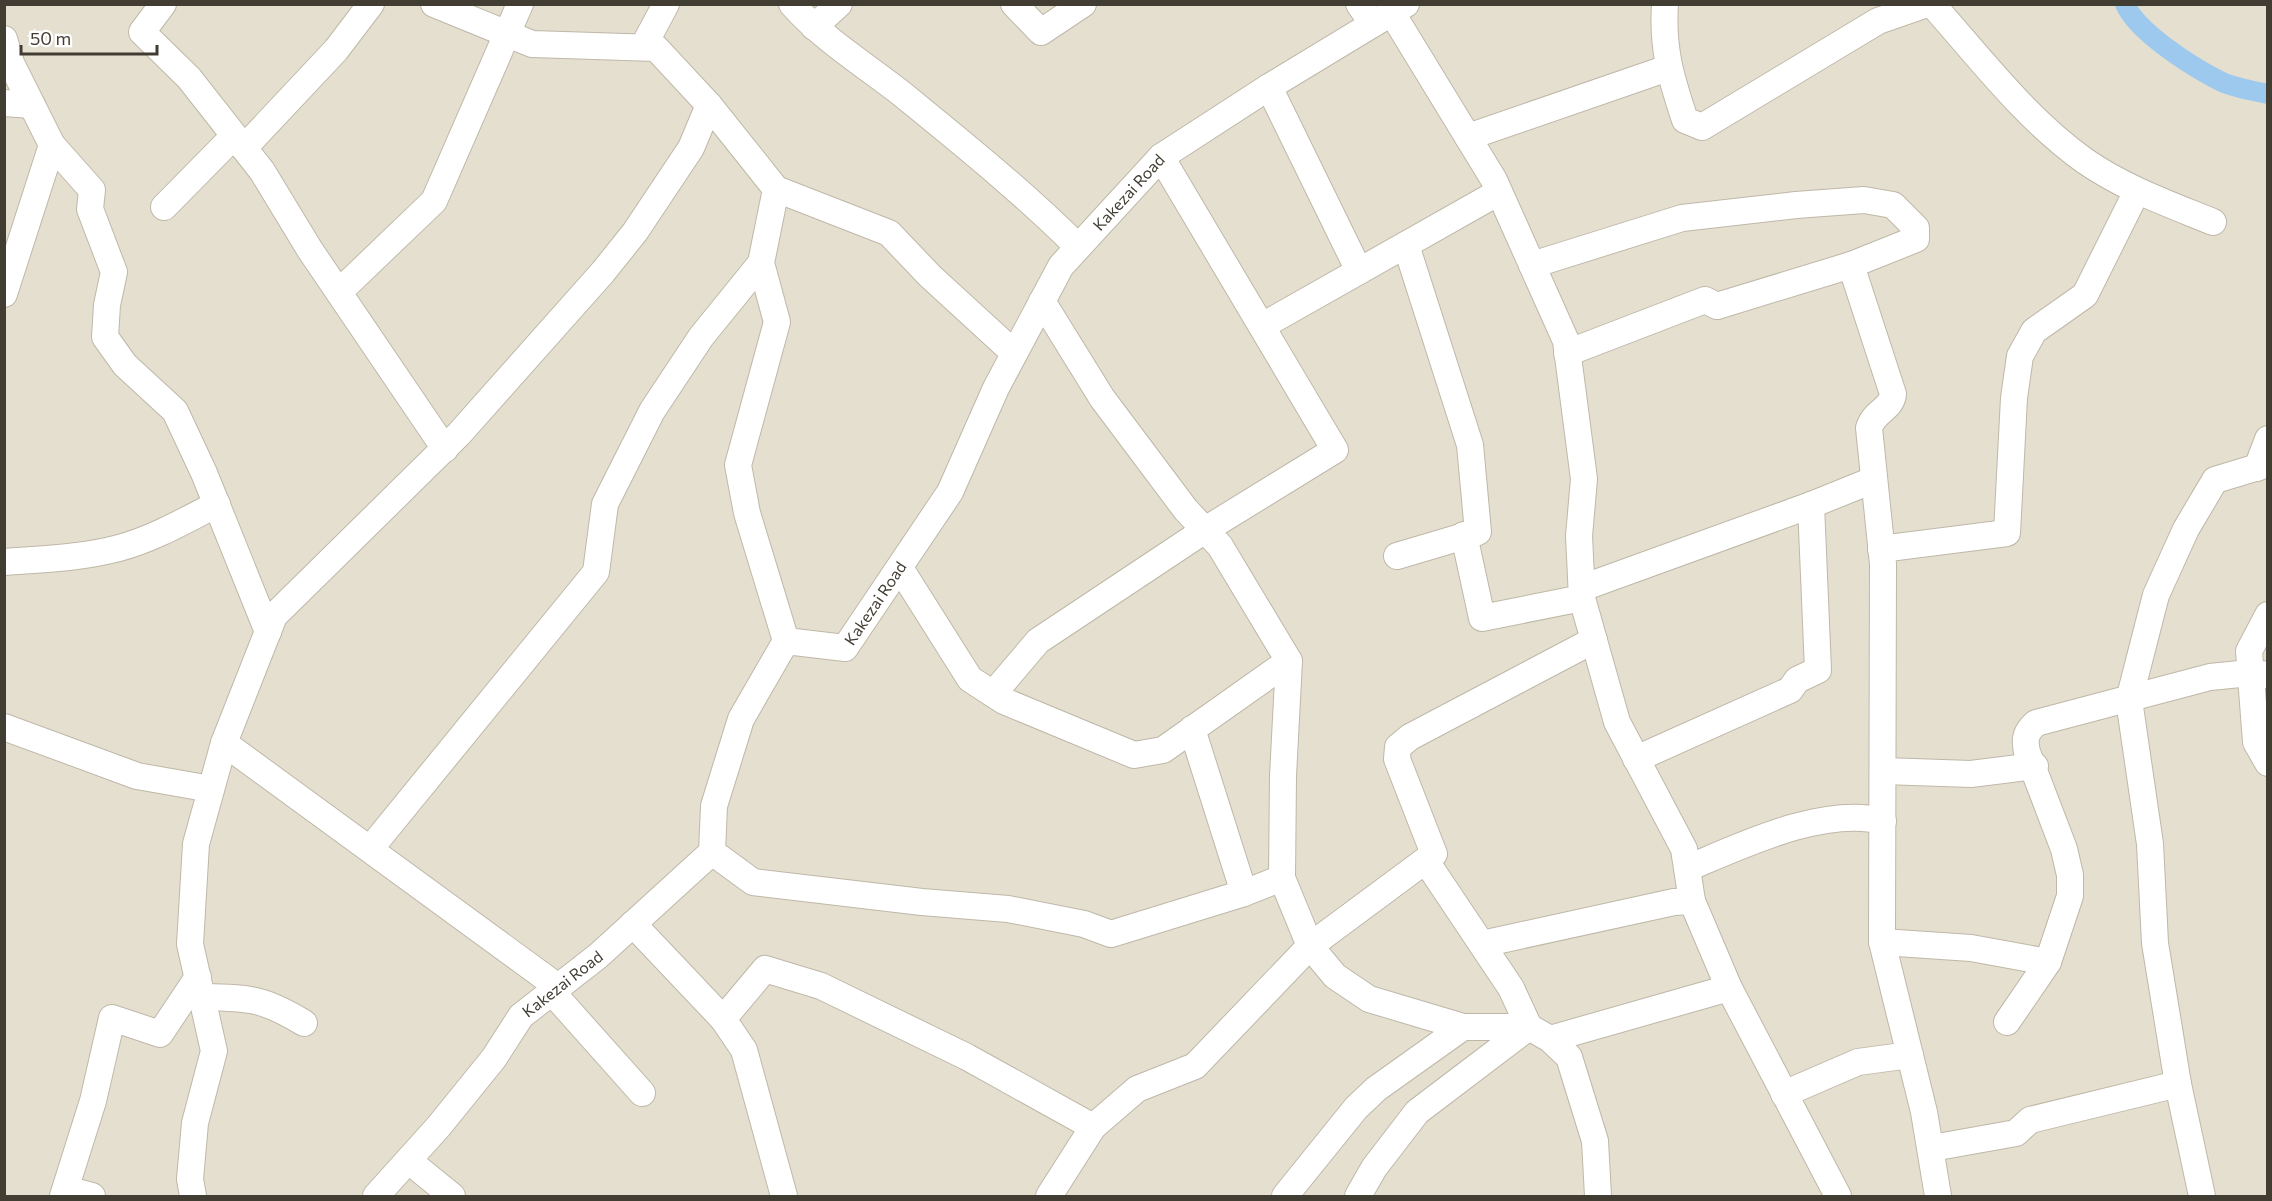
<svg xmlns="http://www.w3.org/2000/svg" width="2272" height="1201" font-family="Commissioner,sans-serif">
  <rect width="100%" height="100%" fill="#f1ede2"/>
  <rect fill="#e5dfd0" x="5" y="5" width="2262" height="1191"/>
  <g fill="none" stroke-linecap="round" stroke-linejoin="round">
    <path stroke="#9dc9ef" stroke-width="20" d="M2125 4C2137 32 2191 66 2218 80 2232 88 2252 90 2268 94"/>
    <g stroke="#bfb8a8" stroke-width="28">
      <g id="minor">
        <path d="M163 4 142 32 189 78 262 171 310 250 445 449"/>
        <path d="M434 4 532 44 656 48 709 105"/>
        <path d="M792 4C824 40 865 65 902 94 962 143 1023 192 1078 247"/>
        <path d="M1014 4 1041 32 1083 4"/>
        <path d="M1359 4 1373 24"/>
        <path d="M1665 4C1662 49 1671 78 1685 120L1702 127 1878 21 1927 4"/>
        <path d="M1932 4C1980 58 2026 119 2085 161 2124 188 2169 204 2213 222"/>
        <path d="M1392 13 1494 180 1566 341 1584 479 1579 536 1582 598 1617 722 1684 849 1692 901 1729 988 1838 1196"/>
        <path d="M814 27 839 4"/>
        <path d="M4 39 11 63 52 145 92 190 90 209 114 272 107 305 105 337 125 365 175 411 204 473 268 632"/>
        <path d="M643 47 666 4"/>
        <path d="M1269 87 1359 271"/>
        <path d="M4 103 32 105"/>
        <path d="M1468 137 1668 68"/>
        <path d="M244 148 336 50 371 4"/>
        <path d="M776 189 761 263 777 322 738 465 747 513 786 641"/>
        <path d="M164 207 234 136"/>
        <path d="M1532 265 1682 218 1796 205 1864 200 1893 205 1916 228V239L1851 265 1717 306 1705 300 1567 353"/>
        <path d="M1851 265 1893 394C1892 409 1874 411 1869 428L1883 564 1882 942 1924 1112 1938 1196"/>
        <path d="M339 292 434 201 520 4"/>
        <path d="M4 294 52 145"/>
        <path d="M1042 301 1102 398 1186 510 1220 546 1289 661 1283 776 1282 878 1310 946 1335 976 1369 999 1463 1027H1529L1550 1039 1569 1057 1595 1141 1598 1196"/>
        <path d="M1262 326 1499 192"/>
        <path d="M2257 468 2268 439"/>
        <path d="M1464 535 1482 618 1582 598"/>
        <path d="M1881 549 2007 533 2014 398 2020 356 2034 331 2085 295 2137 191"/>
        <path d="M1397 556 1478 532 1470 445 1406 245"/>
        <path d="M4 562C43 559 82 558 119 548 153 539 186 520 217 504"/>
        <path d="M900 568 970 679 1004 701 1134 755 1163 750 1289 661"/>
        <path d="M1582 588 1811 505 1873 480"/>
        <path d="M2268 615 2249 651 2256 742 2268 763"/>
        <path d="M993 694 1038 641 1205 530 1335 450 1161 157"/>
        <path d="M4 727 137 776 211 789"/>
        <path d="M1192 729 1244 893"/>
        <path d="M224 743 558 987"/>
        <path d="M1636 759 1790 690 1797 680 1818 670 1811 505"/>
        <path d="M1884 771 1971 774 2035 766"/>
        <path d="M370 849 596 572 605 504 652 411 701 337 761 263"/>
        <path d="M712 852 753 882 922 902 1008 909 1084 924 1111 934 1244 893 1282 878"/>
        <path d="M1426 861 1511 988 1529 1027"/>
        <path d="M1688 868C1743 845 1823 806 1883 821"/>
        <path d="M633 924 723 1019 744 1050 784 1196"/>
        <path d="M1882 942 1971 948 2048 962"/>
        <path d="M1482 944 1674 902 1692 901"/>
        <path d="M552 992 642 1093"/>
        <path d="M202 997C250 998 263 998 304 1023"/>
        <path d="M723 1019 765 969 821 986 967 1057 1093 1127"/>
        <path d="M2007 1022 2048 962 2070 896V875L2064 849 2027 752C2024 738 2026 732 2036 723L2210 677 2250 673 2268 675"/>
        <path d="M1550 1039 1729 988"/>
        <path d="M1784 1094 1858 1062 1910 1055"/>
        <path d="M1932 1148 2016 1133 2030 1120 2178 1084"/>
        <path d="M409 1161 452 1196"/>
        <path d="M66 1189 92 1196"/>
        <path d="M63 1196 93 1101 112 1018 160 1034 198 977"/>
        <path d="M193 1196 190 1179 195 1123 214 1051 190 944 196 844 224 743 274 616 459 434 603 272 635 232 691 148 709 105 776 189 889 233 930 276 1014 353"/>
        <path id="s1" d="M376 1196 439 1126 494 1058 521 1016 598 956 712 852 714 806 741 719 786 641 845 648 950 492 996 388 1061 266 1161 157 1269 87 1406 4"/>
        <path d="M1049 1196 1093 1127 1137 1089 1195 1066 1310 946 1434 854 1397 759 1398 747 1410 737 1594 640"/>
        <path d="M1285 1196 1356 1108 1376 1089 1463 1027"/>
        <path d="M1358 1196 1374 1168 1417 1112 1529 1027"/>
        <path d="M2202 1196 2178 1084 2155 943 2150 844 2129 700 2156 595 2186 529 2215 480 2268 464"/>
      </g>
    </g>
    <use href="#minor" stroke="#fff" stroke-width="26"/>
  </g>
  <g text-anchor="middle" stroke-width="6" stroke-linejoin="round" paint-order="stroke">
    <g font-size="16" fill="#423d33" stroke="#fff">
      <text dy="6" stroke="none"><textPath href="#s1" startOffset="1310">Kakezai Road</textPath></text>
      <text dy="6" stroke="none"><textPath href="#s1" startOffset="824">Kakezai Road</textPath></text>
      <text dy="6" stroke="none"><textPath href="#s1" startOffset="284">Kakezai Road</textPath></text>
    </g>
  </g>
  <rect width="2272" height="1201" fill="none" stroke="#423d33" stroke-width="12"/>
  <path d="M21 45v9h136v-9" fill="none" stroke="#423d33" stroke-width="3"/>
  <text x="30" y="45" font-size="18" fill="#423d33" stroke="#ffffff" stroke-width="4.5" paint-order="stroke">50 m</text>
</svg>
